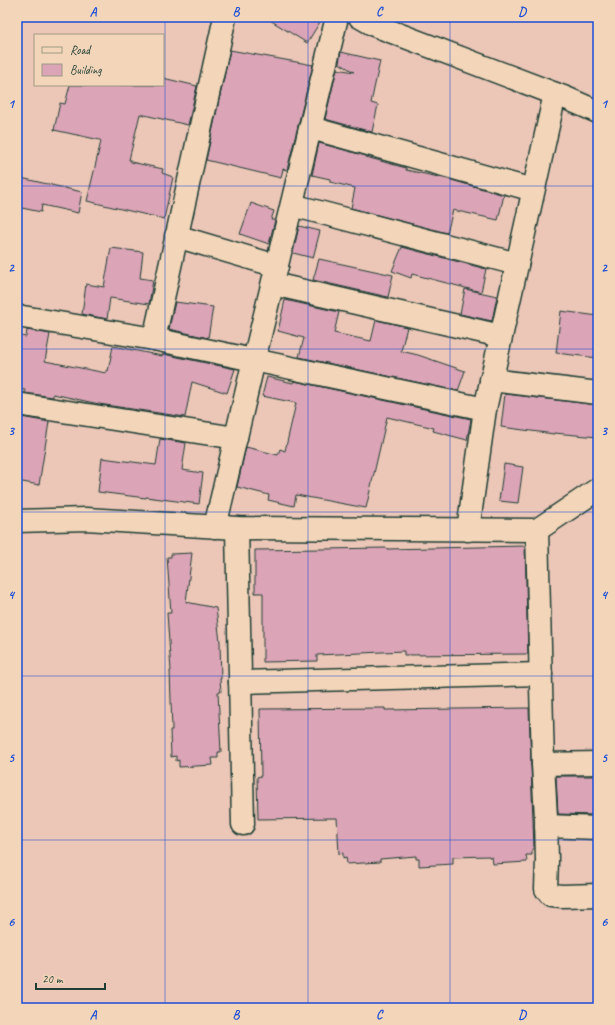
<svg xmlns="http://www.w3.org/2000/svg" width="615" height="1025" font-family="Caveat,sans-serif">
  <rect width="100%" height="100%" fill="#ecc7b8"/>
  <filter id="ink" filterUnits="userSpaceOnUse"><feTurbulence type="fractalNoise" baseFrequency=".025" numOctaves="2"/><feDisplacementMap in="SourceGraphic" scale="8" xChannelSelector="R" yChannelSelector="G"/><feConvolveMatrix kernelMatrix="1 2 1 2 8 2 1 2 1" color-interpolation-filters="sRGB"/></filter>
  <g filter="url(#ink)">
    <g fill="#dba4b7" stroke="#1f3d34">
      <path d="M265 17H323L307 43Z"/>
      <path d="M230 50 313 65 287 170 283 169 281 178 206 160Z"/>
      <path d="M341 52 380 61 371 103 378 105 372 132 325 119 337 69 354 72 339 63Z"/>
      <path d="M163 78 197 86 188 125 140 114 129 160H131V162L163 169 162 173 173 177 164 219 87 201 101 141 100 140 54 130 60 103 65 104 70 85H163Z"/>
      <path d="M319 143 366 156V157L406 168V170L448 179 504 195 498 220 453 210 447 233 351 208 355 188 330 182V179L312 175Z"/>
      <path d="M21 178 82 192 78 213 42 205 41 212 17 207V184L20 185Z"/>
      <path d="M251 203 274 211 271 220H275L269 244 240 234Z"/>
      <path d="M299 226 320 231 313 258 293 253Z"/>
      <path d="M402 247 486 269 481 292 412 274 411 278 392 271Z"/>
      <path d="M111 248 143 252 140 278 153 280 149 304 110 298 107 319 82 314 86 284 104 287Z"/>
      <path d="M319 259 393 275 388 297 313 280Z"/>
      <path d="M465 289 497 296 492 321 460 314Z"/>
      <path d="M285 300 339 312 334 333 371 341 376 320 407 327 401 351 418 355 465 371 458 391 299 357 304 338 278 331Z"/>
      <path d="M175 302 213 307 208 338 169 329Z"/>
      <path d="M561 311 598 316V358L556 353Z"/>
      <path d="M27 330 50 334 45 361 106 373V370L108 371 113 346 162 356 163 354 235 369 227 393 192 382 185 417 99 404 53 394V397L25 393V390L17 389V335L26 337Z"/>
      <path d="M267 377 293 383 294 381 471 419 467 440 433 431 434 428 387 417 366 508 296 495 294 506 268 500 269 495 237 487 246 447 278 455 280 449 285 451 296 403 262 396Z"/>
      <path d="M505 394 598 405V437L554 433V434L501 427Z"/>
      <path d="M21 417 49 422 39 485 17 481V425H20Z"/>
      <path d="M160 439 186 443 182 470 203 473 199 504 146 497V498L98 492 102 458 156 465Z"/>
      <path d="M504 464 523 467 518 503 499 501Z"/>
      <path d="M525 546 528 654 404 655V651L317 655V661L263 662V593H255V550L387 548V549Z"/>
      <path d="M192 553 186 602 216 608 220 642 221 679H220L221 692H218L221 752H218V758H212L213 765 179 767V760L176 761V756L171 757 170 730H172L170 671H171L167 613H171L167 557H171V554Z"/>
      <path d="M385 708V710L529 708 534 849H532V855H526L527 862 493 864 492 857 490 858 489 856 453 857V864L419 866V859H416V856L380 859V862L347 864 346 857 343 858V853L339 854 337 818 258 819 257 777 261 776 260 709Z"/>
      <path d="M556 776H598V815L558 814Z"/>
    </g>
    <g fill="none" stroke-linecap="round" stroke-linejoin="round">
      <g stroke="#1f3d34" stroke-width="25">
        <g id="street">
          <path d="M360 17 374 25 566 98 598 112"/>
          <path d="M311 128 533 190"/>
          <path d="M292 205 517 264"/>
          <path d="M176 236 277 266"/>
          <path d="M273 284 501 336"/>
          <path d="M17 316 154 339 485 409"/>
          <path d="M154 339 225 17"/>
          <path d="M491 380 598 393"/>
          <path d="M17 404 236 438"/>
          <path d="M17 521 86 519 237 528 537 530 598 489"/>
          <path d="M215 527 254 360 337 17"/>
          <path d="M237 528 243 824"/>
          <path d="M468 530 485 409 555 94"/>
          <path d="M537 530 543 764 546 818 547 860 546 889 551 895 562 896 598 895"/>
          <path d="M240 682 541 674"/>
          <path d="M543 764 598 763"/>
          <path d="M546 826 598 828"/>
        </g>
      </g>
      <use href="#street" stroke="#f3d6b9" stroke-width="22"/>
    </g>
  </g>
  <path fill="none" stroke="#1d4ed8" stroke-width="1" stroke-opacity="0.55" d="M165 17V1008M308 17V1008M450 17V1008M17 186H598M17 349H598M17 512H598M17 676H598M17 840H598"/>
  <rect width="615" height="1025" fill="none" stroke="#f3d6b9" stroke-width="44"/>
  <rect x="34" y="34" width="130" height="52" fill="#f3d6b9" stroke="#9e9984"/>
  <rect x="42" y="47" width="20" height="6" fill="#f3d6b9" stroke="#9e9984"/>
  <text x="70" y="54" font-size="12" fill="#1f3d34">Road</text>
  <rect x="42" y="64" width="20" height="12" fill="#dba4b7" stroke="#9e9984"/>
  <text x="70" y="74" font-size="12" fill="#1f3d34">Building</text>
  <path d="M36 983v6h69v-6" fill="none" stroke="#1f3d34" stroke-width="2"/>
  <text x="42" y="983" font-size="12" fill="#1f3d34" stroke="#f3d6b9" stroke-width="3" paint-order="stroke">20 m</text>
  <rect x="22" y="22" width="571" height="981" fill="none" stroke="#1d4ed8" stroke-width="1.5"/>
  <g font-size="13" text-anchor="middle" font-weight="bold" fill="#1d4ed8">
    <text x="93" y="16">A</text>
    <text x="236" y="16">B</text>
    <text x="379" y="16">C</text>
    <text x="522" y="16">D</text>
    <text x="11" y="108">1</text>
    <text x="604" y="108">1</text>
    <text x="11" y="272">2</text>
    <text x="604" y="272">2</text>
    <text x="11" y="435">3</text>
    <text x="604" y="435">3</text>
    <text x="11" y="599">4</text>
    <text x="604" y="599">4</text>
    <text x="11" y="762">5</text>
    <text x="604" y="762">5</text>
    <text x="11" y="926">6</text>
    <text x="604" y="926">6</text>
    <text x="93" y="1019">A</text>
    <text x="236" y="1019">B</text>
    <text x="379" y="1019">C</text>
    <text x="522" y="1019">D</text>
  </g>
</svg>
